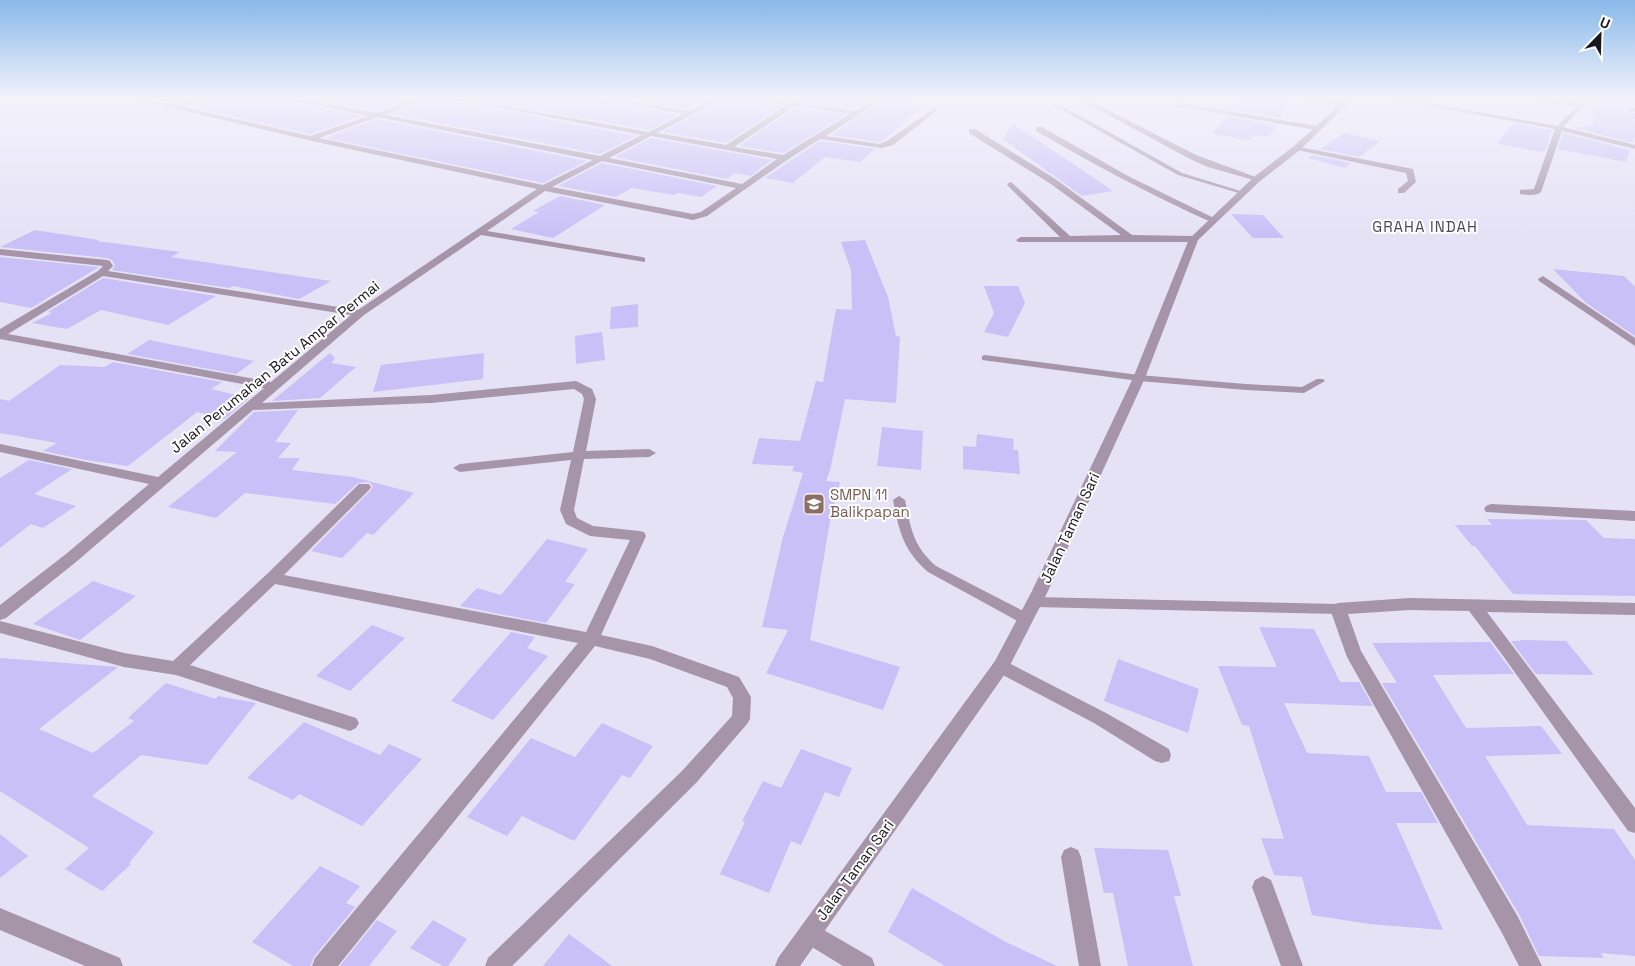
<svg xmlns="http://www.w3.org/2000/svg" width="1635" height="966" font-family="'Space Grotesk',sans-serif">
  <rect width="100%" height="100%" fill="#e5e2f6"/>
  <g fill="#c9c0f7">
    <path d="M213 99H289L294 103 362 116 310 134 195 108V105L208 103Z"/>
    <path d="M310 99H413L376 111Z"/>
    <path d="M427 99H452L454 101 636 136 600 154 392 114 425 102Z"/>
    <path d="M473 99H597L599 101 677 115 649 130Z"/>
    <path d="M621 99H711L689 109Z"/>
    <path d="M723 99H752L757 103 782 106 726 143 663 132Z"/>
    <path d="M806 99H873L856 109 804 102Z"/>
    <path d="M1247 99H1268L1288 101 1280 118 1232 110 1237 104 1240 105Z"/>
    <path d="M1591 99H1635V105L1624 110 1628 114 1635 113V136L1633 143 1576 128 1594 125Z"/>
    <path d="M884 100 923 106 884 140 879 142 831 135Z"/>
    <path d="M795 108 845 115 783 153 739 146Z"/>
    <path d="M1227 117 1277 125 1274 130 1266 137 1254 135 1249 140 1212 134Z"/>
    <path d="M377 119 587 161 543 183 326 138Z"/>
    <path d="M1513 123 1551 130 1547 147 1543 152 1497 144Z"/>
    <path d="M1013 124 1078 167 1113 191 1082 196 1003 139Z"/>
    <path d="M1344 133 1380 141 1359 157 1321 149Z"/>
    <path d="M1563 133 1630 150 1626 162 1558 149Z"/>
    <path d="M651 138 772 160 751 176 735 173 727 179 615 157Z"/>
    <path d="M820 141 875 149 860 162 825 157 793 183 765 178Z"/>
    <path d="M1313 155 1351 163 1345 168 1308 158Z"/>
    <path d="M602 163 717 186 701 197 678 193 674 195 632 188 616 197 558 186Z"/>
    <path d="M560 196 605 205 553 238 511 229 539 212 533 211Z"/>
    <path d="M1231 214 1263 215 1284 238H1253Z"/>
    <path d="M35 230 99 240 97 241 180 252 171 257 331 281 299 299 233 286 229 288 112 270 115 265 112 260 107 258 0 247Z"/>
    <path d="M865 240 888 297 896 336 900 337 896 403 845 399 830 470 826 481 840 482 830 521 810 640 900 667 883 710 766 673 788 630 762 627 783 537 803 473 792 471 794 466 752 464 759 438 800 441 816 381 823 382 836 309 852 310 851 270 841 242Z"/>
    <path d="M0 257 99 267 31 308 0 302Z"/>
    <path d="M1553 269 1624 276 1635 287V336L1586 303Z"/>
    <path d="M103 278 216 296 168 325 101 310 67 329 32 323 52 313 48 312Z"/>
    <path d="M984 286H1018L1025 303 1008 337 984 332 994 313Z"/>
    <path d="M638 304V327L610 329 611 307Z"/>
    <path d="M602 332 605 360 576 364 575 336Z"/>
    <path d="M149 340 254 361 236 374 127 354Z"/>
    <path d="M330 353 335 358 331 363 356 367 320 398 272 401Z"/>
    <path d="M484 353 483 379 373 392 381 365Z"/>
    <path d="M113 362 222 382 211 389 249 398 225 419 197 412 128 466 86 460 43 451 57 443 0 433V399L9 401 60 365 105 367Z"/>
    <path d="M298 410 275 442 291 443 278 458H300L292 470 353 477 414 493 373 535 367 533 342 558 311 551 370 491 373 486 369 482 358 483 335 504 245 493 216 518 168 507 237 452 215 451 254 412Z"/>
    <path d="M882 427 923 431 921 470 877 466Z"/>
    <path d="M977 434 1014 439 1013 450H1018L1020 474 963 469V446L976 447Z"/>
    <path d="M29 460 72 469 34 494 76 506 43 528 31 524 0 548V478Z"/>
    <path d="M1487 519 1586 520 1604 538 1635 539V596L1513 594 1475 546H1472L1455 525H1492Z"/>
    <path d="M547 539 588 549 565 582 575 584 546 623 460 606 477 588 501 595Z"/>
    <path d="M93 581 136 596 80 640 33 624Z"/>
    <path d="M372 625 405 638 350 691 316 676Z"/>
    <path d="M1259 627 1314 629 1340 682H1359L1373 706 1284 703 1307 753 1369 756 1386 792H1421L1438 823H1396L1443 930 1369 924 1312 915 1302 877 1274 875 1261 838 1284 839 1249 726 1242 725 1218 666 1277 667Z"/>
    <path d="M511 632 535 637 527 648 548 656 493 720 451 701Z"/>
    <path d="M1520 640 1566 641 1594 675 1536 674 1511 641H1521Z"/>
    <path d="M1490 642 1514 674 1433 675 1466 728 1541 726 1562 754 1485 756 1527 825 1614 829 1635 860V956L1601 953 1604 958 1539 956 1520 916 1382 683H1397L1372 643Z"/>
    <path d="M0 658 118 667 39 729 93 753 134 721 128 718 166 683 216 699 218 696 256 703 207 765 141 755 92 796 154 832 129 863 131 864 102 891 65 869 89 848 0 791Z"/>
    <path d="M1118 659 1199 689 1188 733 1104 701Z"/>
    <path d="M304 722 380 755 389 744 422 759 362 826 299 794 293 800 247 778Z"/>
    <path d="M602 723 653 746 630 778 622 775 574 841 522 816 507 836 467 817 531 738 575 757Z"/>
    <path d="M801 749 852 768 839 797 825 792 801 845 791 841 769 893 720 874 745 822 742 821 763 781 781 788Z"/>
    <path d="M0 834 28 856 0 878Z"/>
    <path d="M1094 848 1168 850 1181 896H1174L1193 966H1128L1113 893H1104Z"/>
    <path d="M320 866 360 886 346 903 355 907 314 957 310 966H293L252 942Z"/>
    <path d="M912 888 1004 941 1057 966H945L888 932Z"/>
    <path d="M377 920 397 931 369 966H340Z"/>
    <path d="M433 920 467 939 448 966H443L410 948Z"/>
    <path d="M569 934 612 966H543Z"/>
  </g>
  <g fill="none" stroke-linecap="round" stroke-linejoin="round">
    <g fill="#a694a8" fill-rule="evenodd">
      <path d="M1178 103 1317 126 1320 128 1317 130 1176 106Z"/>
      <path d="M1055 104H1059L1182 173 1247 193 1242 194 1178 175 1055 106Z"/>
      <path d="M985 355 1139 375 1246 384 1302 387 1317 379H1323L1325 381 1304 393 1246 390 1139 381 982 360V356Z"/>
      <path d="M899 496 905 500C911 529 913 546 936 566L1031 615 1033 619 1031 623 1026 624 1021 623 928 572C903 550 899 531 893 500Z"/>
      <path d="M1035 597 1338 604 1343 606 1345 609 1343 612 1338 614 1035 607 1030 605 1028 602 1030 599Z"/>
    </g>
    <g fill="#a694a8" fill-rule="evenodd">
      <path d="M136 99C148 98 160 105 171 104 184 104 197 99 211 99L208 101 179 106 310 136 369 116 294 101 291 99H302L376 113 417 99H425L424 100 385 115 600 156 642 135 454 99H465L649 132 683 114 599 99H612L689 111 714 99H721L657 133 726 145 787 105 757 101 754 99 792 102 797 99H804L800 103 856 111 876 99H883L826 136 879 144 887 141 934 108 939 109 893 145 882 148 820 139 787 160 707 216 693 220 545 191 487 231 642 257 645 258V262L481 235 364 315 262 403 431 395 576 381 592 389 596 399 586 451 649 449 656 453 649 457 584 459 574 510 577 518 593 526 639 531 644 532 646 536 601 635 652 646 739 677 751 697 750 719 747 724 696 783 512 966H485L488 958 682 771 732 716 733 698 727 687 650 659 595 646 338 966H312L315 958 578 643 275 584 190 665 356 718 359 723 356 728 350 731 176 675 124 667 0 633V621L124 653 173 661 267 574 359 484H369L371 487 369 490 284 575 586 632 630 540 590 536 566 524 560 510 571 460 460 472 453 468 460 464 573 452 584 399 582 394 574 389 431 403 253 410 76 562 6 618 0 620V605L66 554 149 484 0 452V444L158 477 264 388 0 339V329L98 271 103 266 0 255V249L107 260 110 261 113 266 108 271 358 310 537 189 312 141ZM795 106 850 114 783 155 734 147ZM377 117 593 160 543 185 319 138ZM651 136 777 159 742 184 609 158ZM602 161 736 188 701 212 693 214 552 187ZM103 276 351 315 271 382 8 334Z"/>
      <path d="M1079 99H1086L1196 155 1261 179 1257 181 1208 167 1190 159Z"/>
      <path d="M1303 99H1318L1347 104 1344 106Z"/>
      <path d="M1393 99H1405L1557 126 1576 107 1538 101 1535 99 1578 103 1579 99H1585L1583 107 1563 127 1635 145V149L1562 131 1541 192C1537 196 1526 195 1520 194V190L1534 189 1555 129Z"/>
      <path d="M1635 107V111L1629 112 1626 110Z"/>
      <path d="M1036 127H1042L1128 176 1218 220 1214 223 1211 222C1151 195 1093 164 1036 131Z"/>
      <path d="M969 129H975L1054 178 1132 235 1194 236 1199 239 1194 242H1018L1016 240 1021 237H1060L1008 186 1007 184 1011 182 1070 236 1121 235 1048 182 969 133Z"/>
      <path d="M1294 146 1413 169 1416 182 1404 193H1398V189L1408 181 1406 173 1297 150H1294Z"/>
      <path d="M1543 276 1635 338V346L1539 281 1538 279Z"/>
      <path d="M1491 504 1635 511V521L1486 512 1484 509 1486 506Z"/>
      <path d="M1409 598 1635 603V615L1487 612 1635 808V833L1628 831 1501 653 1469 611 1409 610 1348 614 1361 651 1518 917 1542 966H1519L1502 933 1347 657 1330 609 1332 605 1338 603Z"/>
      <path d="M1001 659 1106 713 1169 749 1171 755 1169 761 1162 763 1155 761 1094 723 995 671 992 666 995 661Z"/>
      <path d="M1071 847 1078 850 1081 857 1101 966H1079L1061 857 1064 850Z"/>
      <path d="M1263 876 1271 880 1303 966H1281L1252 887 1255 880Z"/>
      <path d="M0 908 120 958 123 966H85L0 930Z"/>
      <path d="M810 922 872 958 875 966H843L802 941 799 933 802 925Z"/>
    </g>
    <path fill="#a694a8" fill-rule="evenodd" d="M1346 99H1352L1300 150 1260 181 1198 240 1145 378 1048 591 1007 671 800 966H775L778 958 995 661 1032 591 1133 378 1189 239 1254 177 1294 146Z"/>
  </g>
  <linearGradient id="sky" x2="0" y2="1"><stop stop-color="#89b9ea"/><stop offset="0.42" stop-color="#f3f2fb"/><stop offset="1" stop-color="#f3f2fb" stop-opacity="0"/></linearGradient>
  <rect width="1635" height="234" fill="url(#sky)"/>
  <defs>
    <g id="school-square" transform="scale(1.125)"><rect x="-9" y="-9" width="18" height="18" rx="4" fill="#8d6e63" stroke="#fff"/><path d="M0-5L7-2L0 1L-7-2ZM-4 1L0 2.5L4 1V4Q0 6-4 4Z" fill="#fff"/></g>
  </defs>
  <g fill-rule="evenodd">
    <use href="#school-square" x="814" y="504"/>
  </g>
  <g text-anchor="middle" stroke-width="4" stroke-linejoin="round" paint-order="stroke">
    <g font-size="15" letter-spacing="1" fill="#4b4858" stroke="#fff">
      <text x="1425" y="232">GRAHA INDAH</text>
    </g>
    <g font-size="15" fill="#18171e" stroke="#fff">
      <text transform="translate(275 367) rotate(-39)" y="5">Jalan Perumahan Batu Ampar Permai</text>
      <text transform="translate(1070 528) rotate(-65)" y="5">Jalan Taman Sari</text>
      <text transform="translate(855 870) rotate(-54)" y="5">Jalan Taman Sari</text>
    </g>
    <g font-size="15" fill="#785e54" stroke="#fff" text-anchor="start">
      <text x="830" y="500">SMPN 11<tspan x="830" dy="17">Balikpapan</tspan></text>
    </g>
  </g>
  <g transform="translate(1600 35) rotate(23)" stroke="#ffffff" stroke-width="4" paint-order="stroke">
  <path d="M0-4L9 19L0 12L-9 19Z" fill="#18171e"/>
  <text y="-8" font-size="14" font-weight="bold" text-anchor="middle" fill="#18171e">U</text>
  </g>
</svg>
